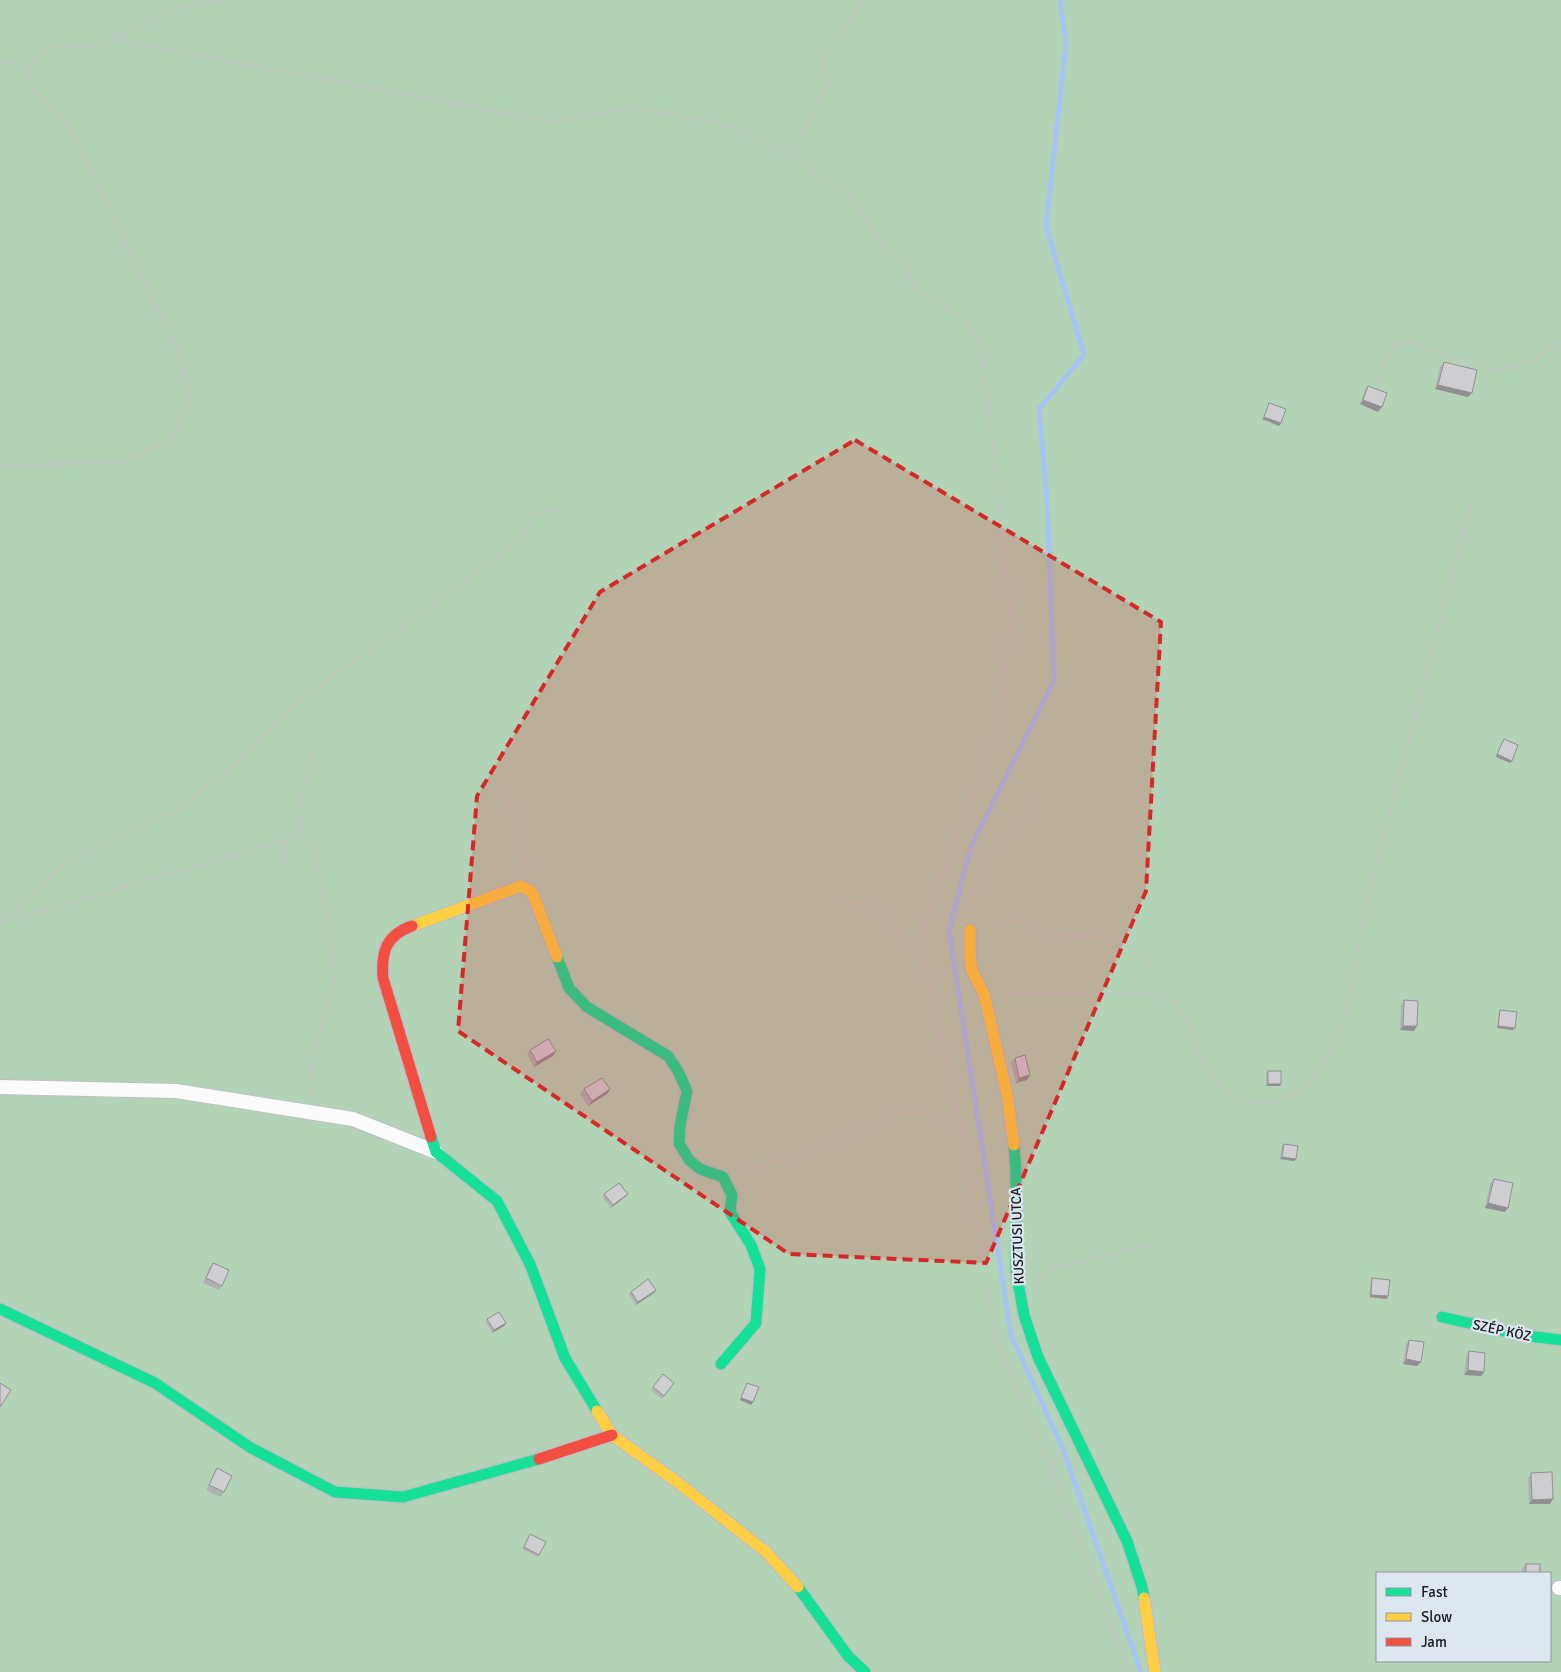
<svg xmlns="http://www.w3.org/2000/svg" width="1561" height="1672" font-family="Signika,sans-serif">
  <rect width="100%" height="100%" fill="#e2e7ec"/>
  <path fill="#b3d3b7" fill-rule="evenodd" d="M0 0H1561V1672H0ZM1377 1573H1550V1661H1377Z"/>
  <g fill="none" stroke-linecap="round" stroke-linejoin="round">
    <path stroke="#a6c3f2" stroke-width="5" d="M1060 0 1066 43 1046 226 1084 355 1039 409 1047 499 1054 681 970 849 949 931 1011 1335 1063 1449 1141 1672"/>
    <g stroke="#bdc1c5" stroke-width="16">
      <g id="street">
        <path d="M0 1087 176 1091 353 1119 436 1152"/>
        <path d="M1559 1588H1561"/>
      </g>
    </g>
    <g stroke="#bdc1c5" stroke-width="14">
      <g id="fast">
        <path d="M557 957 569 988 587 1007 668 1056 678 1071 687 1091 680 1126 679 1143 689 1160 700 1169 723 1177 732 1195 730 1212 751 1245 760 1269 756 1323 721 1364"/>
        <path d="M431 1137 436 1152 497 1201 530 1264 565 1358 597 1411"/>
        <path d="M1014 1145 1016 1172V1271L1024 1315 1038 1357 1127 1541 1142 1587 1144 1598"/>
        <path d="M0 1309 155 1383 251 1448 335 1492 403 1497 539 1459"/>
        <path d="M1442 1317 1521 1335 1561 1340"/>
        <path d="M798 1587 848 1656 865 1672"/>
      </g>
    </g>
    <g stroke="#bdc1c5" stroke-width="14">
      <g id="slow">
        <path d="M412 926 521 886 532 892 557 957"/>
        <path d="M970 930V956L972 971 984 994 1007 1094 1014 1145"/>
        <path d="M597 1411 612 1435 677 1482 766 1552 798 1587"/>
        <path d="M1144 1598 1155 1672"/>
      </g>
    </g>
    <g stroke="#bdc1c5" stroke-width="14">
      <g id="jam">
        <path d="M412 926C386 935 381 952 383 978L431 1137"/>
        <path d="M539 1459 612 1435"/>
      </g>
    </g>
    <g stroke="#c4c6c7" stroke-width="3" stroke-dasharray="2.5 2.5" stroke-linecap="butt">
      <path d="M863 0 821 58 828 81 792 155 828 183 852 195 886 252 903 260 916 289 965 320 980 346 988 397 1010 613 1001 720 926 921 924 959"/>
      <path d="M112 39 553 122 639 107 728 126 792 155"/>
      <path d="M0 60 3 63 28 65"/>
      <path d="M1377 383 1383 363 1392 347 1401 342 1412 341 1435 352 1501 371 1532 361 1561 341"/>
      <path d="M0 466 120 462 170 441 190 401 179 354 81 150 63 121 33 89 28 65 56 44 90 48 183 5 231 0"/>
      <path d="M506 790 528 868 526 872"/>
      <path d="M299 833 301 796 316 746"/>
      <path d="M284 841 299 833 310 839 316 854 336 975 313 1056 309 1099"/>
      <path d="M952 852 970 849 984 861"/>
      <path d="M847 901 875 907 924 959 963 1133 995 1336 1051 1470 1130 1672"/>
      <path d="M971 914 972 899 984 861 1007 835 1031 813 1039 797"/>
      <path d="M0 923 66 863 181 808 228 770 292 707 514 544 537 514 559 509"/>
      <path d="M1 923 284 841 288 869"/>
      <path d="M985 927 1018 920 1054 936H1093L1120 944 1154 965"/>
      <path d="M1000 994H1153L1176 1002 1189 1021 1200 1059 1220 1087 1245 1102 1274 1103 1302 1090 1325 1062 1344 1021 1366 904 1472 500"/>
      <path d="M740 1172 822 1148 898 1112 929 1114 962 1133"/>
      <path d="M1036 1285 1037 1280 1053 1268 1078 1263 1102 1256 1150 1245"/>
      <path d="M1051 1469 1059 1452 1064 1449"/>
    </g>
    <use href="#street" stroke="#fbfbfc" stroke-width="14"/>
    <use href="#fast" stroke="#16e098" stroke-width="11"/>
    <use href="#slow" stroke="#ffcf43" stroke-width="11"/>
    <use href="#jam" stroke="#f24e42" stroke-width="11"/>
  </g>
  <g fill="#b1b1b4">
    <path d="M1444 362 1468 397 1435 389 1440 367Z"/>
    <path d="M1368 386 1378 412 1360 404 1365 390Z"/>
    <path d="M1404 1000 1414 1031 1400 1030 1401 1005Z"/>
    <path d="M1500 1010 1515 1028 1513 1030 1497 1028 1499 1012Z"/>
    <path d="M530 1050 556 1051 553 1056 534 1067 527 1055Z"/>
    <path d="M1015 1058 1027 1080 1016 1083 1011 1062Z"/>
    <path d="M1268 1071 1280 1086H1266V1074Z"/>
    <path d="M584 1089H610L607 1094 588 1106 580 1094Z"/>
    <path d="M1284 1144 1296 1159 1294 1161 1280 1159 1282 1146Z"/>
    <path d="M1494 1179 1505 1212 1485 1208 1490 1184Z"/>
    <path d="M604 1194H628L626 1196 611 1208 603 1197Z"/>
    <path d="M213 1263 222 1286 219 1290 203 1283 209 1268Z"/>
    <path d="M1372 1278 1388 1296 1387 1299 1369 1297 1371 1280Z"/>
    <path d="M656 1290 654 1293 636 1305 629 1294 631 1292Z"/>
    <path d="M487 1319 506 1323 504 1326 492 1333 486 1322Z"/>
    <path d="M1409 1340 1417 1366 1403 1364 1406 1344Z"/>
    <path d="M1469 1351 1484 1372 1481 1376 1464 1375 1466 1356Z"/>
    <path d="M663 1374 674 1383 662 1399 651 1390Z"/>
    <path d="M217 1468 224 1492 221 1497 206 1490 214 1473Z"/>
    <path d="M1531 1473 1553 1499 1550 1504H1529L1528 1478Z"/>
    <path d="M530 1534 539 1555 538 1557 522 1549Z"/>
    <path d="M1526 1564 1540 1573H1522V1569Z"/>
  </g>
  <g fill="#909092">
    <path d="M1438 385 1472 393 1468 397 1435 389Z"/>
    <path d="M1363 400 1382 407 1378 412 1360 404Z"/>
    <path d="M1264 417 1281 423 1279 426 1262 419Z"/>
    <path d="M1497 754 1512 761 1510 763 1496 757Z"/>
    <path d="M1403 1026H1417L1414 1031 1400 1030Z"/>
    <path d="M1498 1026 1515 1028 1513 1030 1497 1028Z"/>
    <path d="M556 1051 553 1056 534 1067 537 1062Z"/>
    <path d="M1030 1075 1027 1080 1016 1083 1019 1078Z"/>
    <path d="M1268 1084H1281L1280 1086H1266Z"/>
    <path d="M610 1089 607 1094 588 1106 592 1101Z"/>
    <path d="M1282 1157 1296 1159 1294 1161 1280 1159Z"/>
    <path d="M628 1194 626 1196 611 1208 613 1205Z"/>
    <path d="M1488 1203 1508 1208 1505 1212 1485 1208Z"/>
    <path d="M656 1290 654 1293 636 1305 638 1302Z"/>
    <path d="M1371 1295 1388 1296 1387 1299 1369 1297Z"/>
    <path d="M506 1323 504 1326 492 1333 494 1330Z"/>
    <path d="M1406 1359 1421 1362 1417 1366 1403 1364Z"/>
    <path d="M1468 1370 1484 1372 1481 1376 1464 1375Z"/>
    <path d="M741 1398 753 1402 751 1405 740 1400Z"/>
    <path d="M1553 1499 1550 1504H1529L1532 1500Z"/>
  </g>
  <g fill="#ceced1" stroke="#909092">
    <path d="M1444 362 1477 370 1472 393 1438 385Z"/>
    <path d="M1368 386 1387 393 1382 407 1363 400Z"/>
    <path d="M1269 403 1286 409 1281 423 1264 417Z"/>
    <path d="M1504 739 1518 745 1512 761 1497 754Z"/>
    <path d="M1404 1000 1418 1001 1417 1026H1403Z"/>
    <path d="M1500 1010 1517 1012 1515 1028 1498 1026Z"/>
    <path d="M548 1039 556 1051 537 1062 530 1050Z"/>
    <path d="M1025 1055 1030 1075 1019 1078 1015 1058Z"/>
    <rect x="1268" y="1071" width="13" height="13"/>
    <path d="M602 1078 610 1089 592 1101 584 1089Z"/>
    <path d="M1284 1144 1298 1146 1296 1159 1282 1157Z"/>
    <path d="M1494 1179 1513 1183 1508 1208 1488 1203Z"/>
    <path d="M619 1183 628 1194 613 1205 604 1194Z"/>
    <path d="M213 1263 229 1270 222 1286 206 1278Z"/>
    <path d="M1372 1278 1390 1280 1388 1296 1371 1295Z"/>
    <path d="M648 1279 656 1290 638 1302 631 1292Z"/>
    <path d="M499 1312 506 1323 494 1330 487 1319Z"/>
    <path d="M1409 1340 1424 1342 1421 1362 1406 1359Z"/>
    <path d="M1469 1351 1485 1353 1484 1372 1468 1370Z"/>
    <path d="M663 1374 674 1383 664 1396 653 1387Z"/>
    <path d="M0 1383 11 1390 0 1407Z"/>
    <path d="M747 1383 759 1387 753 1402 741 1398Z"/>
    <path d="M217 1468 232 1476 224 1492 209 1485Z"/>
    <path d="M1552 1472 1553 1499 1532 1500 1531 1473Z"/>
    <path d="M530 1534 546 1542 539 1555 524 1547Z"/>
    <rect x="1526" y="1564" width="14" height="9"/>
  </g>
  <path fill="#d62828" fill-opacity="0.2" stroke="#d62828" stroke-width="4" stroke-dasharray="10 6" stroke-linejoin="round" d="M855 440 1161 622 1146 891 986 1263 789 1254 458 1031 477 796 600 592Z"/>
  <g text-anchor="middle" stroke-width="4.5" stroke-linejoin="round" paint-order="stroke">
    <g font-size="14" fill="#171a1d" stroke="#dee7f0">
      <text transform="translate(1017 1236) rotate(-92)" y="5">KUSZTUSI UTCA</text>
      <text transform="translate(1502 1330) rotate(12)" y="5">SZÉP KÖZ</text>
    </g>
  </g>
  <rect x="1376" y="1572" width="175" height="90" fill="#dee7f0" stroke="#8e959c"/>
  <rect x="1386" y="1588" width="25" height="8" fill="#16e098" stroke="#8e959c"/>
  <text x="1421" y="1597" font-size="15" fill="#171a1d">Fast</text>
  <rect x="1386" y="1613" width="25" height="8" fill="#ffcf43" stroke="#8e959c"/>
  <text x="1421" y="1622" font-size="15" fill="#171a1d">Slow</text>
  <rect x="1386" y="1638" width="25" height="8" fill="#f24e42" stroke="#8e959c"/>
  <text x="1421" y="1647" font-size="15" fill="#171a1d">Jam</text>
</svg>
